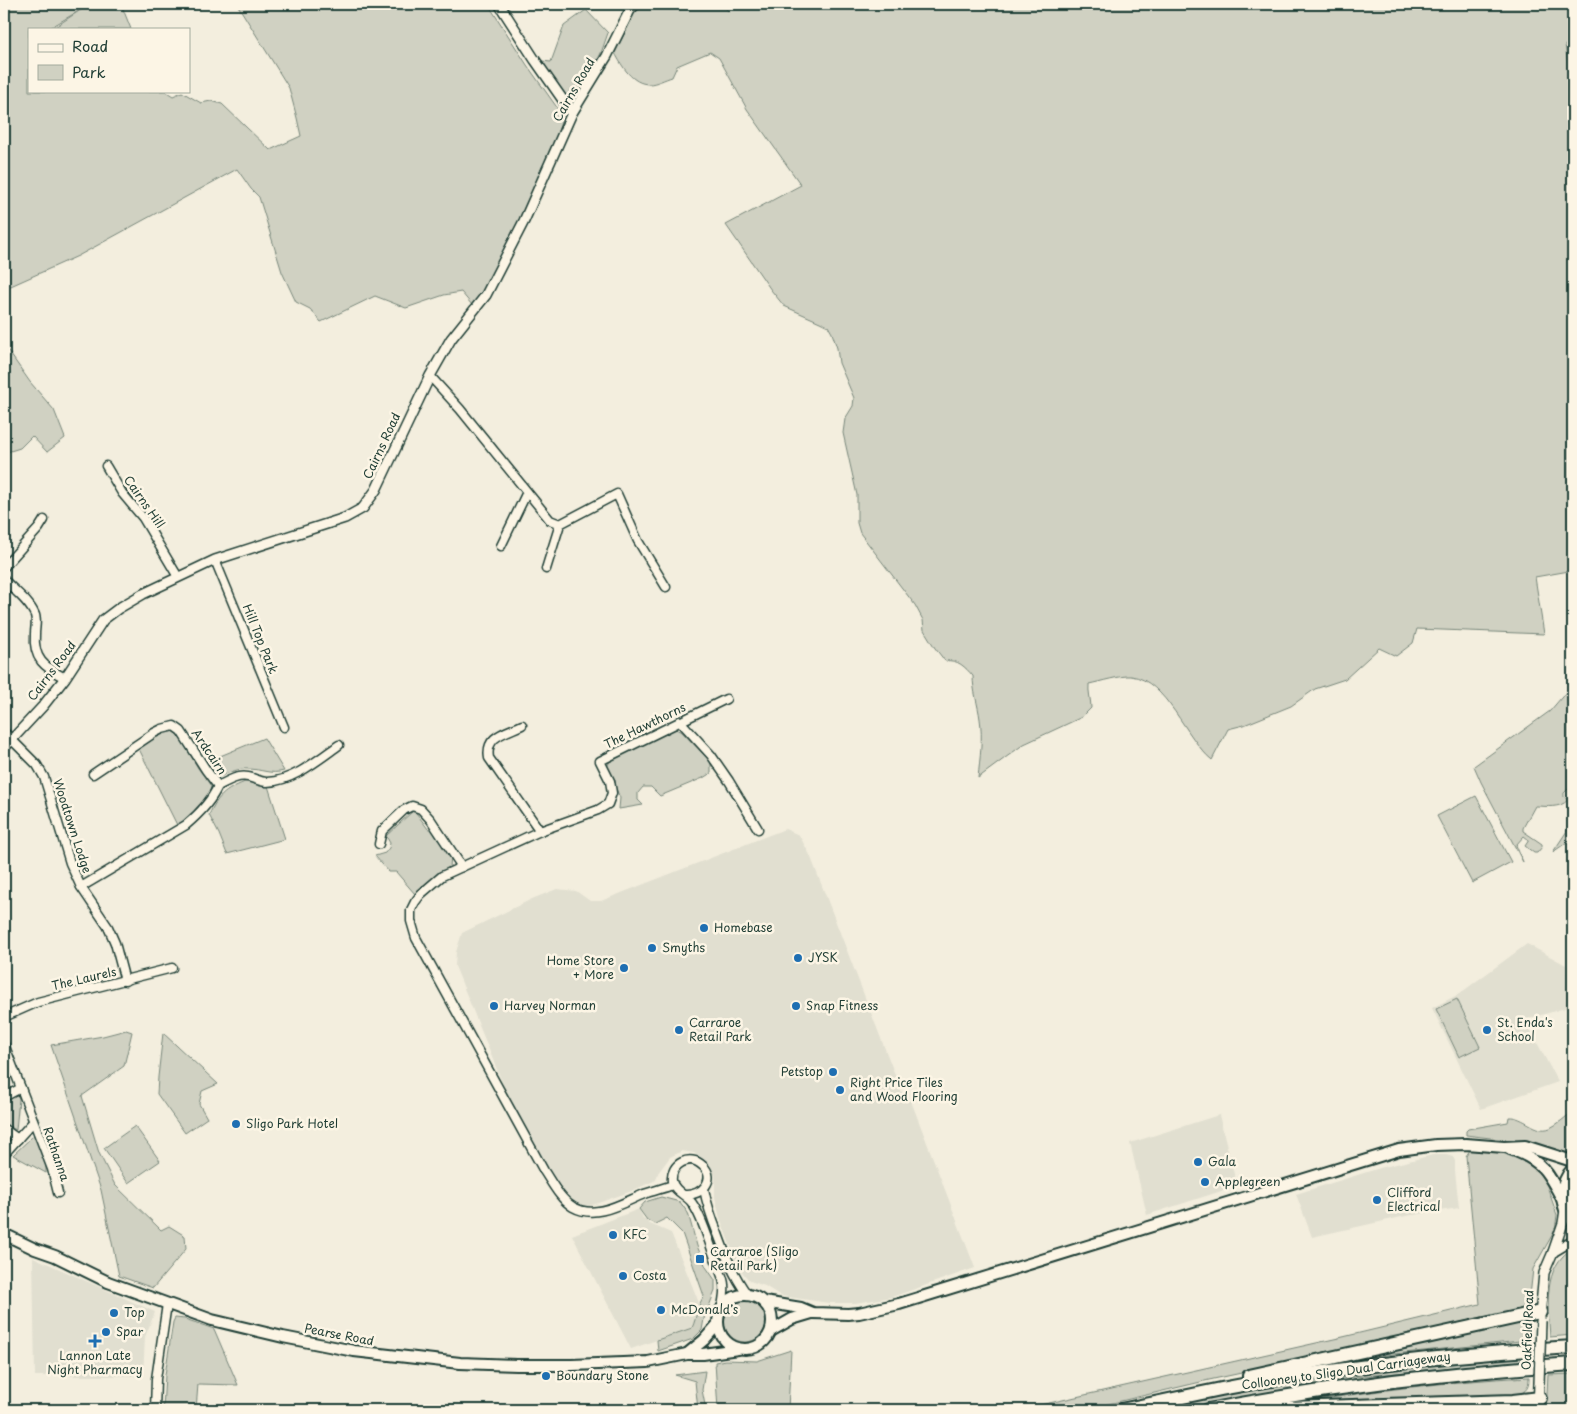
<svg xmlns="http://www.w3.org/2000/svg" width="1577" height="1414" font-family="'Playpen Sans',sans-serif">
  <rect width="100%" height="100%" fill="#f3eede"/>
  <filter id="ink" filterUnits="userSpaceOnUse"><feTurbulence type="fractalNoise" baseFrequency=".02" numOctaves="2"/><feDisplacementMap in="SourceGraphic" scale="10" xChannelSelector="R" yChannelSelector="G"/><feConvolveMatrix kernelMatrix="1 2 1 2 8 2 1 2 1" color-interpolation-filters="sRGB"/></filter>
  <g filter="url(#ink)">
    <g fill="#e1dfd0">
      <path d="M785 829 799 835 810 855 902 1093 911 1101 975 1268 892 1297 855 1303H829L781 1296 765 1286 750 1281 742 1272 735 1258 720 1218 715 1197V1175L702 1159 694 1153 682 1151 670 1157 658 1173 656 1180 629 1192 587 1207 575 1204 559 1192 519 1124 455 966 456 952 462 933 532 899 557 889 576 891 590 901H601Z"/>
      <path d="M1527 944 1566 965 1568 1007 1525 1020 1558 1082 1481 1109 1432 1008 1459 994Z"/>
      <path d="M1219 1115 1237 1186 1147 1215 1130 1143Z"/>
      <path d="M1433 1155H1446L1453 1157 1455 1161V1171L1459 1208 1406 1216 1312 1237 1296 1194 1380 1168Z"/>
      <path d="M639 1209 643 1218 650 1224 671 1233 699 1303 696 1319 691 1328 631 1349 572 1235Z"/>
      <path d="M33 1257 155 1312 145 1337 143 1376H35Z"/>
    </g>
    <g fill="#d0d1c2" stroke="#78877b">
      <path d="M4 4H121L131 29H52L82 9 48 29H29V91H165L173 96 182 92 201 103 211 101 222 104 270 150 301 136 297 118 289 88 237 4H488L527 65 563 116 556 137 509 242 483 293 472 305 461 292 444 295 406 308 375 296 321 322 310 309 296 302 282 272 259 197 251 189 237 169 78 256 4 289Z"/>
      <path d="M644 4H722L728 11 735 4H1573V43L1565 45 1573 97V586L1569 571 1535 577 1544 634 1417 629 1413 643 1396 656 1379 648 1345 679 1315 689 1291 706 1244 725 1228 729 1212 760C1186 739 1166 680 1131 676 1122 675 1099 682 1089 684 1088 692 1091 700 1091 708L1082 717 1024 744 978 778C980 758 983 738 980 719 978 704 973 691 973 676 965 667 958 659 945 661L935 648 924 630 923 620 915 605 860 533 857 523V495L843 433 845 419 853 406 854 398 839 363 837 348 832 333 828 326 820 322 784 306 771 290 726 225 801 185 747 109 719 58 710 52 677 66 672 77C665 79 656 84 649 84 632 84 622 66 615 53L634 14Z"/>
      <path d="M586 10 608 33 601 53 572 113 561 90 542 61 551 62 564 26Z"/>
      <path d="M4 345 30 382 54 410 65 438 47 452 32 436 20 448 4 453Z"/>
      <path d="M1573 684V746L1570 750 1573 753V761L1569 776 1573 784 1564 793V797L1568 800C1559 809 1547 806 1535 806L1523 828V831L1542 844V847L1537 853H1534L1525 846 1529 840 1524 836 1516 845 1523 862 1481 782 1474 766 1550 711Z"/>
      <path d="M675 729 681 731 711 762V773L703 778 660 796 651 787H643L638 793V800L643 805 619 809 620 798 607 767 611 759Z"/>
      <path d="M171 730 180 737 198 768 211 786C208 805 193 815 177 825L139 749C149 742 159 733 171 730Z"/>
      <path d="M264 738 284 771C270 775 262 769 248 769 239 768 230 772 221 776L213 770 208 761Z"/>
      <path d="M248 781 268 786 285 839 227 854 219 834 209 815C218 795 228 788 248 781Z"/>
      <path d="M1476 796 1511 862 1472 883 1437 816Z"/>
      <path d="M414 810 428 829 431 828 451 855 450 867 429 881 415 894 396 872H389L375 856 385 853 389 848 390 843 386 836Z"/>
      <path d="M1571 814H1573V838L1553 852 1567 831Z"/>
      <path d="M1457 999 1480 1047 1459 1057 1436 1009Z"/>
      <path d="M126 1030 132 1032 124 1066 82 1096 99 1153 115 1185 161 1230 169 1226 185 1236 186 1249 153 1288 119 1276 101 1190 51 1045 103 1036Z"/>
      <path d="M163 1033 218 1084 202 1091 199 1104 207 1118 185 1133 157 1094 158 1077Z"/>
      <path d="M15 1096H18L19 1099 16 1130 4 1124V1102Z"/>
      <path d="M1573 1111V1154L1570 1155 1523 1142 1466 1135V1131L1468 1129 1508 1122 1509 1117C1524 1116 1536 1134 1550 1128 1558 1124 1566 1117 1573 1111Z"/>
      <path d="M135 1126 160 1161 128 1183 104 1148Z"/>
      <path d="M34 1135 46 1164V1173L13 1155Z"/>
      <path d="M1470 1150 1502 1153 1525 1160 1537 1170 1547 1186 1557 1215 1555 1230 1533 1269 1530 1296 1524 1308 1517 1312 1482 1317 1306 1359 1209 1380 1083 1410H1018L1343 1337 1480 1304 1466 1156Z"/>
      <path d="M661 1197 680 1202 688 1213 697 1246 706 1267 715 1280V1291L704 1319 702 1330 693 1339 658 1351 657 1340 692 1328C697 1317 697 1306 704 1296L682 1233 667 1218 655 1224 647 1220 639 1209 645 1202Z"/>
      <path d="M1573 1248V1335L1550 1337C1548 1306 1542 1267 1573 1248Z"/>
      <circle cx="745" cy="1321" r="21"/>
      <path d="M175 1318 185 1319 214 1329 238 1385 198 1384 196 1410H163L165 1375 173 1322Z"/>
      <path d="M1521 1321 1527 1322 1530 1327V1340L1394 1354 1335 1362Z"/>
      <path d="M791 1350 788 1410H718L715 1362 725 1360 757 1361Z"/>
      <path d="M1530 1354V1360L1354 1377 1171 1410H1144L1231 1392 1335 1375Z"/>
      <path d="M705 1371 702 1390 706 1410H698L695 1381 675 1375Z"/>
      <path d="M1573 1374 1572 1410H1546L1548 1375Z"/>
      <path d="M1529 1377C1529 1388 1527 1391 1517 1395L1292 1404C1371 1391 1450 1381 1529 1377Z"/>
    </g>
    <g fill="none" stroke-linecap="round" stroke-linejoin="round">
      <g stroke="#1f3d34" stroke-width="11">
        <g id="minor">
          <path d="M430 376 460 409 550 520 560 524 546 569"/>
          <path d="M106 466 122 493 143 518 178 577"/>
          <path d="M560 524 617 494 638 541 666 587"/>
          <path d="M501 546 527 492"/>
          <path d="M215 560 284 727"/>
          <path d="M4 567 39 528 44 520"/>
          <path d="M4 580C14 590 29 601 35 615 37 621 35 628 35 634 33 659 44 667 65 678"/>
          <path d="M680 721 711 755 729 781 758 829"/>
          <path d="M522 725C505 733 485 736 489 758L540 831"/>
          <path d="M4 732 37 765 44 777 70 863 81 887 108 927 115 943 125 981"/>
          <path d="M93 774 154 733 162 729 174 726 181 731 206 770 218 786"/>
          <path d="M218 786C228 781 237 775 248 777 254 778 260 782 267 782 293 781 318 760 339 745"/>
          <path d="M379 844 382 831 404 810 412 806 421 809 431 820 462 867"/>
          <path d="M81 887 186 825C199 814 211 802 218 786"/>
          <path d="M4 1017 38 1002 172 968"/>
          <path d="M4 1044 52 1169 58 1193"/>
          <path d="M4 1097 21 1088"/>
          <path d="M4 1129 18 1139"/>
          <path d="M4 1154 33 1122"/>
          <path d="M673 1185C664 1188 653 1191 644 1194 622 1203 596 1220 573 1207 560 1199 552 1183 544 1171L416 938 411 921V910L415 902 421 894 442 876 540 831 598 810 608 804 612 793 610 781 600 761 726 699"/>
          <path d="M704 1189C707 1205 712 1219 718 1234 726 1256 733 1275 747 1294"/>
          <path d="M685 1195C702 1196 717 1179 703 1166 690 1153 670 1164 672 1181 674 1192 687 1195 692 1203 704 1220 709 1244 717 1263 719 1270 724 1278 724 1285 725 1292 723 1300 722 1307"/>
          <path d="M155 1410 156 1379 167 1304"/>
        </g>
      </g>
      <g stroke="#1f3d34" stroke-width="12">
        <g id="tertiary">
          <path d="M499 4 535 60 572 113"/>
          <path d="M4 748 43 706 65 678 103 620 119 608 143 594 215 560 345 518 363 508 376 490 430 376 451 339 486 295 524 221 572 113 607 56 630 10 636 4"/>
          <path d="M1553 1252 1573 1240"/>
          <path d="M1540 1316 1544 1273 1553 1252 1563 1223 1565 1210"/>
          <path d="M1538 1410 1539 1384"/>
        </g>
      </g>
      <g stroke="#1f3d34" stroke-width="14">
        <g id="secondary">
          <path d="M1510 1149C1542 1160 1548 1172 1563 1201"/>
          <path d="M1573 1168C1559 1183 1558 1206 1573 1221"/>
          <path d="M4 1234 35 1249 55 1256 108 1282 212 1320 283 1337 354 1351 460 1363 517 1365H572L648 1362 687 1354H703L738 1349"/>
          <circle cx="745" cy="1322" r="27"/>
          <path d="M764 1302 801 1308 813 1313 848 1314 859 1313 899 1304 1399 1150 1436 1145 1466 1144 1504 1147 1525 1146 1569 1160H1573"/>
          <path d="M771 1331 792 1319 812 1313"/>
          <path d="M687 1354 704 1340 718 1324"/>
        </g>
      </g>
      <g stroke="#1f3d34" stroke-width="16">
        <g id="trunk">
          <path d="M1249 1376 1540 1312"/>
          <path d="M1121 1410C1154 1403 1187 1396 1221 1389 1337 1367 1455 1354 1573 1347"/>
          <path d="M1208 1410C1329 1387 1450 1372 1573 1364"/>
          <path d="M1270 1410 1288 1408 1513 1401 1540 1398"/>
        </g>
      </g>
      <use href="#minor" stroke="#fcf5e5" stroke-width="8"/>
      <use href="#tertiary" stroke="#fcf5e5" stroke-width="9"/>
      <use href="#secondary" stroke="#fcf5e5" stroke-width="10"/>
      <use href="#trunk" stroke="#fcf5e5" stroke-width="12"/>
      <g stroke="#1f3d34" stroke-width="12" stroke-linecap="butt">
        <path id="tertiary-bridge" d="M1539 1384 1541 1321"/>
      </g>
      <use href="#tertiary-bridge" stroke="#fcf5e5" stroke-width="9"/>
    </g>
  </g>
  <g fill="#1f6fb2" stroke="#fcf5e5" stroke-width="2">
    <circle cx="704" cy="928" r="5"/>
    <circle cx="652" cy="948" r="5"/>
    <circle cx="798" cy="958" r="5"/>
    <circle cx="624" cy="968" r="5"/>
    <circle cx="494" cy="1006" r="5"/>
    <circle cx="796" cy="1006" r="5"/>
    <circle cx="679" cy="1030" r="5"/>
    <circle cx="1487" cy="1030" r="5"/>
    <circle cx="833" cy="1072" r="5"/>
    <circle cx="840" cy="1090" r="5"/>
    <circle cx="236" cy="1124" r="5"/>
    <circle cx="1198" cy="1162" r="5"/>
    <circle cx="1205" cy="1182" r="5"/>
    <circle cx="1377" cy="1200" r="5"/>
    <circle cx="613" cy="1235" r="5"/>
    <rect x="695" y="1254" width="10" height="10" rx="2.5"/>
    <circle cx="623" cy="1276" r="5"/>
    <circle cx="661" cy="1310" r="5"/>
    <circle cx="114" cy="1313" r="5"/>
    <circle cx="106" cy="1332" r="5"/>
    <path d="M92.5 1333.5h5v5h5v5h-5v5h-5v-5h-5v-5h5z"/>
    <circle cx="546" cy="1376" r="5"/>
  </g>
  <g text-anchor="middle" stroke-width="5" stroke-linejoin="round" paint-order="stroke">
    <g font-size="12" fill="#1f3d34" stroke="#fcf5e5">
      <text transform="translate(574 90) rotate(-60)" y="4">Cairns Road</text>
      <text transform="translate(382 446) rotate(-65)" y="4">Cairns Road</text>
      <text transform="translate(144 502) rotate(55)" y="4">Cairns Hill</text>
      <text transform="translate(260 639) rotate(68)" y="4">Hill Top Park</text>
      <text transform="translate(52 671) rotate(-53)" y="4">Cairns Road</text>
      <text transform="translate(645 726) rotate(-26)" y="4">The Hawthorns</text>
      <text transform="translate(209 752) rotate(56)" y="4">Ardcairn</text>
      <text transform="translate(72 826) rotate(72)" y="4">Woodtown Lodge</text>
      <text transform="translate(84 979) rotate(-13)" y="4">The Laurels</text>
      <text transform="translate(56 1154) rotate(71)" y="4">Rathanna</text>
      <text transform="translate(1528 1330) rotate(-88)" y="4">Oakfield Road</text>
      <text transform="translate(339 1335) rotate(11)" y="4">Pearse Road</text>
      <text transform="translate(1346 1371) rotate(-8)" y="4">Collooney to Sligo Dual Carriageway</text>
    </g>
    <g font-size="12" fill="#1f3d34" stroke="#fcf5e5" text-anchor="start">
      <text x="714" y="932">Homebase</text>
      <text x="662" y="952">Smyths</text>
      <text x="808" y="962">JYSK</text>
      <text x="614" y="965" text-anchor="end">Home Store<tspan x="614" dy="14">+ More</tspan></text>
      <text x="504" y="1010">Harvey Norman</text>
      <text x="806" y="1010">Snap Fitness</text>
      <text x="689" y="1027">Carraroe<tspan x="689" dy="14">Retail Park</tspan></text>
      <text x="1497" y="1027">St. Enda's<tspan x="1497" dy="14">School</tspan></text>
      <text x="823" y="1076" text-anchor="end">Petstop</text>
      <text x="850" y="1087">Right Price Tiles<tspan x="850" dy="14">and Wood Flooring</tspan></text>
      <text x="246" y="1128">Sligo Park Hotel</text>
      <text x="1208" y="1166">Gala</text>
      <text x="1215" y="1186">Applegreen</text>
      <text x="1387" y="1197">Clifford<tspan x="1387" dy="14">Electrical</tspan></text>
      <text x="623" y="1239">KFC</text>
      <text x="710" y="1256">Carraroe (Sligo<tspan x="710" dy="14">Retail Park)</tspan></text>
      <text x="633" y="1280">Costa</text>
      <text x="671" y="1314">McDonald's</text>
      <text x="124" y="1317">Top</text>
      <text x="116" y="1336">Spar</text>
      <text x="95" y="1360" text-anchor="middle">Lannon Late<tspan x="95" dy="14">Night Pharmacy</tspan></text>
      <text x="556" y="1380">Boundary Stone</text>
    </g>
  </g>
  <rect width="1577" height="1414" fill="none" stroke="#fcf5e5" stroke-width="20"/>
  <rect x="10" y="10" width="1557" height="1394" fill="none" stroke="#1f3d34" stroke-width="2" filter="url(#ink)"/>
  <rect x="28" y="28" width="162" height="65" fill="#fcf5e5" stroke="#a4ab9e"/>
  <rect x="38" y="44" width="25" height="8" fill="#fcf5e5" stroke="#a4ab9e"/>
  <text x="72" y="52" font-size="15" fill="#1f3d34">Road</text>
  <rect x="38" y="65" width="25" height="15" fill="#d0d1c2" stroke="#a4ab9e"/>
  <text x="72" y="78" font-size="15" fill="#1f3d34">Park</text>
</svg>
